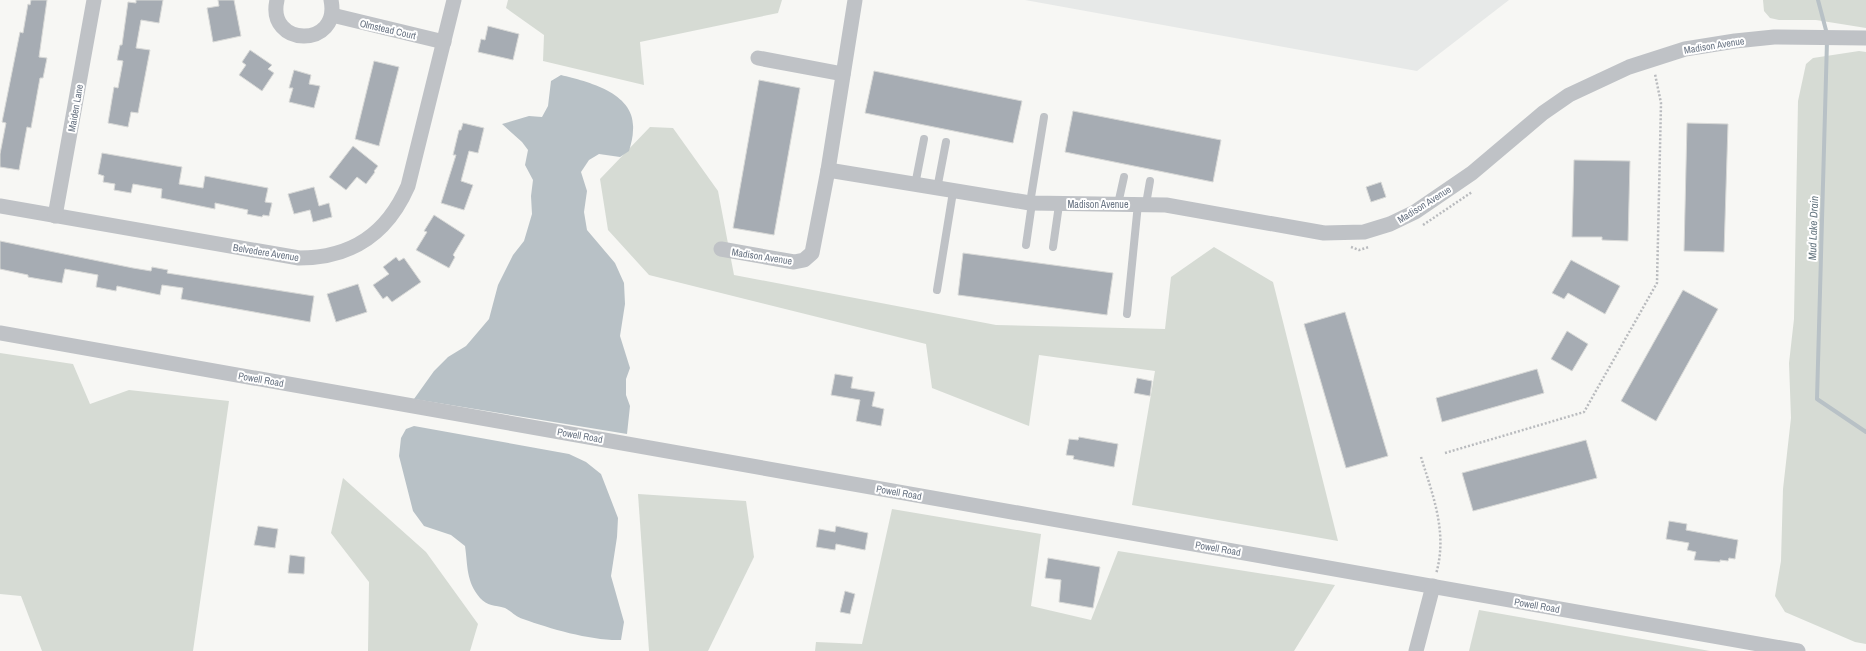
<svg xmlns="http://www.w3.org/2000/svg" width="1866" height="651" font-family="'Archivo Narrow',sans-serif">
  <rect width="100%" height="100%" fill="#f7f7f4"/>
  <path fill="#e7e9e8" d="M1025 0H1509L1417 71Z"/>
  <g fill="#d6dbd4">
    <path d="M508 0H782L778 13 640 42 644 85 543 61 544 35 506 8Z"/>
    <path d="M1763 0H1866V28L1816 20H1779L1770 18 1764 11Z"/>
    <path d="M1859 51 1866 52V644L1855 642 1785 612 1775 596 1781 561 1783 489 1791 418 1789 363 1794 319 1798 101 1806 64 1813 58Z"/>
    <path d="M650 127 673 128 718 191 734 275 996 325 1165 329 1171 277 1214 247 1273 282 1338 541 1132 505 1155 371 1039 355 1029 426 932 388 926 344 649 275 608 230 600 179Z"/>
    <path d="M0 353 73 364 90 404 129 390 229 401 193 651H42L21 596 0 594Z"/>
    <path d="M343 478 426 552 478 624 470 651H368L369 582 331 533Z"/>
    <path d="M638 494 746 501 754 557 708 651H649Z"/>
    <path d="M892 509 1041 534 1031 606 1091 620 1118 551 1335 585 1294 651H815L816 642 862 644Z"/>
    <path d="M1479 610 1710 651H1469Z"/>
  </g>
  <g fill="#b8c1c6">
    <path d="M561 75C589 82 636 93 633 130 633 137 631 144 629 151L620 157 599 154 589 160 581 172 587 191 584 212 587 230 615 263 624 283 625 304 620 336 630 368 626 379V395L630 406 627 434 414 399 434 371 448 357 466 346 489 319 498 285 513 255 524 241 532 214 531 196 533 180 525 165 528 150 522 142 502 124 529 116 542 117 548 106 551 81Z"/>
    <path d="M414 426 569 454 586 462 601 474 618 518 617 537 611 576 624 622 621 640C592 641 551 629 523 619 516 617 511 611 505 608 495 605 487 606 480 598 466 581 468 567 465 546L451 535 424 526 413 511 399 456 401 438 406 429Z"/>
  </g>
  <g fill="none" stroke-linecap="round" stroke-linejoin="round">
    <g stroke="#b8c1c6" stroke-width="4">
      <path d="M1818 0 1827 34"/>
      <path d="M1827 41 1817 399 1866 432"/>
    </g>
  </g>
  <g fill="#a6acb3" stroke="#d8d9d7">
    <path d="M31 0H47L39 57 47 58 43 78H40L31 128 27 127 19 170 0 167V154L6 123 2 122 20 32 23 33 28 4 30 5Z"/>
    <path d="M136 0H163L159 23 141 20 136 48 150 50 138 113 131 112 128 127 108 123 114 87 118 88 123 61 117 60 120 45H122L128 2 136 3Z"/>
    <path d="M218 0H234L241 36 213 42 207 8 219 6Z"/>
    <path d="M488 26 519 34 513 60 478 52 481 39 485 40Z"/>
    <path d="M250 50 272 65 268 69 274 73 262 91 239 75 246 65 242 62Z"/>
    <path d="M374 61 399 67 379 146 355 139Z"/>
    <path d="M294 70 311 75 309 84 320 86 314 108 289 102 293 88H289Z"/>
    <path d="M874 71 1022 101 1013 143 865 113Z"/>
    <path d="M759 80 800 88 774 235 733 228Z"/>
    <path d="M1073 111 1221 140 1213 182 1065 152Z"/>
    <path d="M463 123 484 128 478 153 469 151 461 181 473 185 464 210 441 203 456 155H453L459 130H461Z"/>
    <path d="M1687 123 1728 124 1724 252 1684 251Z"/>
    <path d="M353 146 378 166 374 171 375 172 366 184 357 177 346 190 329 177Z"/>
    <path d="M102 153 182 167 179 184 203 188 205 176 268 188 265 202 272 203 269 216 263 215 262 217 247 214 248 210 215 203V209L161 198 162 189 133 184 131 193 114 190 115 184 103 182 104 176 98 174Z"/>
    <path d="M1574 160 1630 161 1628 241 1602 240V237H1572Z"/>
    <path d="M1381 182 1386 197 1371 202 1366 187Z"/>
    <path d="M314 187 319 206 329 203 332 217 313 222 310 210 294 214 288 194Z"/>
    <path d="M434 215 465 235 453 255 455 257 449 268 416 250 427 232 424 231Z"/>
    <path d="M0 241 133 268 151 271 152 267 168 270 167 273 314 296 310 322 181 299 183 288 162 285 160 295 117 286 116 291 96 287 98 275 65 269 62 283 28 277V275L0 269Z"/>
    <path d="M963 253 1113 273 1107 315 958 295Z"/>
    <path d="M396 257 399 261 404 258 421 282 392 302 387 296 383 299 373 285 389 274 383 267Z"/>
    <path d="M1571 260 1620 286 1605 314 1568 293 1564 299 1552 293Z"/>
    <path d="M358 284 367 312 336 322 327 294Z"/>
    <path d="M1683 290 1718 309 1656 421 1621 401Z"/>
    <path d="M1345 312 1388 456 1346 468 1304 324Z"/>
    <path d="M1567 331 1588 344 1572 371 1551 359Z"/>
    <path d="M1537 369 1544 393 1442 422 1436 398Z"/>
    <path d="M835 374 853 377 851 388 875 392 872 406 884 409 881 426 856 421 860 400 831 395Z"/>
    <path d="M1137 378 1152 381 1150 396 1134 393Z"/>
    <path d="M1079 437 1118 444 1114 467 1073 459 1074 456 1066 455 1069 439 1078 440Z"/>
    <path d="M1586 440 1597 478 1473 511 1462 473Z"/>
    <path d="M1669 521 1687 524 1686 530 1738 540 1735 559 1729 558 1728 561 1720 560V562L1694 560 1696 552 1687 550 1689 543 1666 539Z"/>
    <path d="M258 526 278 529 275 548 254 545Z"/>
    <path d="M836 526 868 533 865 550 836 544 835 550 816 547 819 529 835 532Z"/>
    <path d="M290 555 305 557 304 574 288 573Z"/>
    <path d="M1048 558 1100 567 1093 608 1059 602 1061 580 1045 578Z"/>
    <path d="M845 591 855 594 850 614 840 612Z"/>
  </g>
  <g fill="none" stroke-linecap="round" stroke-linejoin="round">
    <g stroke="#b9bbbe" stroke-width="2.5" stroke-dasharray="2 2" stroke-linecap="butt">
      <path d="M1423 225 1472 192"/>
      <path d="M1351 247 1359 250 1369 247"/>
      <path d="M1445 453 1584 412 1657 283 1661 103 1655 74"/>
      <path d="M1421 457C1433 496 1448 533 1436 574"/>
    </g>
    <g stroke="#bfc2c6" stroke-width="8">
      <path d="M915 185 924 139"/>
      <path d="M937 189 946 142"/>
      <path d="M1030 203 1044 117"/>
      <path d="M1118 204 1124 177"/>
      <path d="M1146 204 1150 181"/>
      <path d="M1026 245 1032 203"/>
      <path d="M1053 247 1059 205"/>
      <path d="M937 290 953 192"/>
      <path d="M1127 314 1138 204"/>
    </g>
    <g stroke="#bfc2c6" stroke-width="15">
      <path d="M277 0C266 47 341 49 331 0"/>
      <path d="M332 15 444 42"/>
      <path d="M758 58 843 74"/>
      <path d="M828 170 1030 203 1166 205 1324 233 1364 232 1390 224 1415 212 1472 173 1543 113 1569 95 1629 67 1685 49 1735 41 1774 37 1866 38"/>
      <path d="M0 206 299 258C352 258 387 234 408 186L454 0"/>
      <path d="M55 216 94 0"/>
      <path d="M721 249 794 262 804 260 812 253 828 170 855 0"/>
      <path d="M0 333 1798 651"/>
      <path d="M1416 651 1433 586"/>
    </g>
  </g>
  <g text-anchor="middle" stroke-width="4" stroke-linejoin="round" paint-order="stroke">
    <g font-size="10" fill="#697483" stroke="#fff">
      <text transform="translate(388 29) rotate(13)" y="4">Olmstead Court</text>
      <text transform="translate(1714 45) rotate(-9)" y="4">Madison Avenue</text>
      <text transform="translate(75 108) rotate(-80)" y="4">Maiden Lane</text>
      <text x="1098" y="208">Madison Avenue</text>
      <text transform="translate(1424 204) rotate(-32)" y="4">Madison Avenue</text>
      <text transform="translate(266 252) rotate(9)" y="4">Belvedere Avenue</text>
      <text transform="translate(762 256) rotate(9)" y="4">Madison Avenue</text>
      <text transform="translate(261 379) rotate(10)" y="4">Powell Road</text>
      <text transform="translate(580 435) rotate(10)" y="4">Powell Road</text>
      <text transform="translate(899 492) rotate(10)" y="4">Powell Road</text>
      <text transform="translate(1218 548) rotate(10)" y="4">Powell Road</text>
      <text transform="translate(1537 605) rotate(10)" y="4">Powell Road</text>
    </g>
    <g font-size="11" font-style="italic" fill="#64757f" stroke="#fff">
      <text transform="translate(1813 228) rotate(-88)" y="4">Mud Lake Drain</text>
    </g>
  </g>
</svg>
